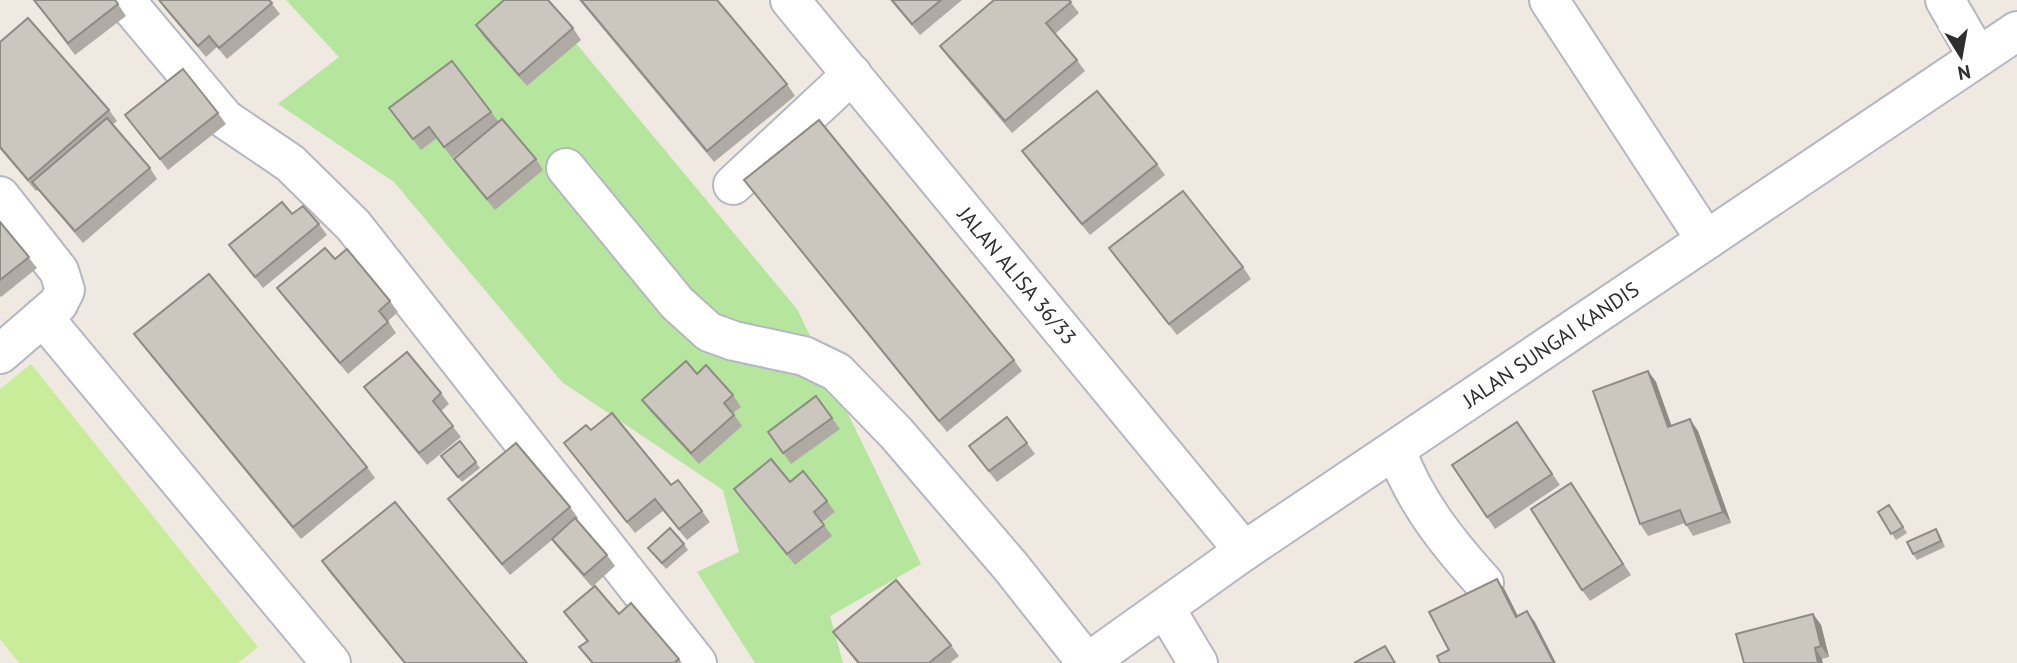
<svg xmlns="http://www.w3.org/2000/svg" width="2017" height="663" font-family="'PT Sans',sans-serif">
  <rect width="100%" height="100%" fill="#efe9e1"/>
  <path fill="#b6e59e" d="M286 0H540L797 309 921 564 830 616 843 663H755L697 572 739 552 723 490 562 382 394 182 278 104 339 57Z"/>
  <path fill="#c9ec9a" d="M31 364 258 647 238 663H19L0 639V389Z"/>
  <g fill="none" stroke-linecap="round" stroke-linejoin="round">
    <g stroke="#b4b7c1" stroke-width="42">
      <g id="minor">
        <path d="M125 0 225 119 290 163 353 225 697 663"/>
        <path d="M790 0 1244 551"/>
        <path d="M1549 0 1706 240"/>
        <path d="M1945 0 1978 57"/>
        <path d="M566 168 677 303 709 332 734 341 804 356 837 372 897 434 1011 567 1087 663"/>
        <path d="M733 185 852 74"/>
        <path d="M0 196 59 271 65 290 58 304 0 354"/>
        <path d="M43 317 331 663"/>
        <path d="M1396 450C1415 502 1447 542 1484 583"/>
        <path d="M1165 608 1198 663"/>
        <path d="M1087 663 1244 551 2017 31"/>
      </g>
    </g>
    <use href="#minor" stroke="#fff" stroke-width="38"/>
  </g>
  <g fill="#afaba4">
    <path d="M34 0 118 4 126 16 75 55Z"/>
    <path d="M159 0H269L280 14 227 59 217 47 206 57 166 10Z"/>
    <path d="M579 0H717L787 84 795 96 714 162Z"/>
    <path d="M890 0H962L920 35Z"/>
    <path d="M1069 0 1079 13 1055 34 1077 60 1085 71 1012 133 948 57 940 46Z"/>
    <path d="M476 25 573 28 581 40 527 86 483 36Z"/>
    <path d="M0 42 109 110 117 121 112 125 150 168 157 179 83 243 38 190 36 191 0 149Z"/>
    <path d="M389 108 491 112 499 122 536 159 543 170 495 210 462 170 454 159 481 136 452 158 437 138 421 150Z"/>
    <path d="M218 113 226 124 168 170 125 115Z"/>
    <path d="M1022 151 1157 164 1165 175 1090 235 1030 162Z"/>
    <path d="M744 180 1014 360 1022 371 947 432 752 191Z"/>
    <path d="M0 222 37 268 1 297 0 296Z"/>
    <path d="M319 224 327 235 263 288 229 245Z"/>
    <path d="M1109 248 1243 267 1251 279 1177 335Z"/>
    <path d="M277 288 390 301 398 312 388 321 396 333 348 374 285 299Z"/>
    <path d="M134 334 367 467 375 478 301 539 142 345Z"/>
    <path d="M1648 371 1656 382 1671 426 1698 431 1731 523 1693 536 1685 523 1648 536 1640 524Z"/>
    <path d="M697 374 733 395 741 407 733 413 742 426 699 464 650 411 642 400Z"/>
    <path d="M364 387 441 393 449 404 441 411 461 437 427 465 372 398Z"/>
    <path d="M816 396 840 429 791 464 768 432Z"/>
    <path d="M1517 422 1560 485 1495 529 1452 465Z"/>
    <path d="M591 430 671 485 702 511 710 522 687 540 663 511 635 533 564 443Z"/>
    <path d="M460 441 480 468 462 482 445 462Z"/>
    <path d="M1027 443 1035 454 997 482 969 446Z"/>
    <path d="M790 482 827 501 835 512 822 522 832 536 795 565 734 489Z"/>
    <path d="M1571 483 1631 575 1590 601 1582 590Z"/>
    <path d="M448 499 570 507 578 518 576 520 607 555 615 566 592 587 560 550 552 540 510 575 456 510Z"/>
    <path d="M1889 505 1907 533 1896 540 1878 512Z"/>
    <path d="M1936 529 1940 535 1945 547 1917 560 1913 554Z"/>
    <path d="M684 544 688 550 666 569 648 548Z"/>
    <path d="M322 561 527 663H404L330 573Z"/>
    <path d="M564 612 619 614 679 659 682 663H591L579 647 587 641Z"/>
    <path d="M1813 614 1821 625 1829 657 1822 659 1744 663Z"/>
    <path d="M833 632 951 645 959 656 950 663H857Z"/>
  </g>
  <g fill="#8e8b86">
    <path d="M1648 371 1656 382 1676 438 1668 427Z"/>
    <path d="M1690 419 1698 431 1731 523 1723 512Z"/>
    <path d="M1497 579 1505 590 1524 628 1516 617Z"/>
    <path d="M1527 611 1535 622 1556 663H1554Z"/>
    <path d="M1813 614 1821 625 1829 657 1821 646Z"/>
    <path d="M1815 648 1822 659 1823 663H1818Z"/>
  </g>
  <g fill="#cbc7bf" stroke="#8e8b86" stroke-width="2">
    <path d="M34 0H115L118 4 68 43Z"/>
    <path d="M159 0H269L272 3 219 48 209 36 198 46Z"/>
    <path d="M504 0H548L573 28 519 75 476 25Z"/>
    <path d="M581 0H717L787 84 707 151Z"/>
    <path d="M892 0H941L912 24Z"/>
    <path d="M994 0H1069L1071 2 1046 23 1077 60 1005 121 940 46Z"/>
    <path d="M28 18 109 110 28 180 0 147V42Z"/>
    <path d="M452 61 491 112 444 147 429 127 413 139 389 108Z"/>
    <path d="M183 69 218 113 160 159 125 115Z"/>
    <path d="M1097 91 1157 164 1082 224 1022 151Z"/>
    <path d="M107 118 150 168 75 231 32 182Z"/>
    <path d="M502 119 536 159 487 199 454 159Z"/>
    <path d="M819 120 1014 360 939 421 744 180Z"/>
    <path d="M1183 191 1243 267 1169 324 1109 248Z"/>
    <path d="M282 202 292 214 303 206 319 224 255 277 229 245Z"/>
    <path d="M0 222 29 257 0 280Z"/>
    <path d="M325 248 335 259 347 249 390 301 379 311 388 322 340 363 277 288Z"/>
    <path d="M209 274 367 467 293 527 134 334Z"/>
    <path d="M407 352 441 393 433 401 453 426 419 453 364 387Z"/>
    <path d="M686 361 697 374 706 365 733 395 724 403 734 415 691 453 642 400Z"/>
    <path d="M1648 371 1668 427 1690 419 1723 512 1686 525 1680 510 1640 524 1593 391Z"/>
    <path d="M816 396 832 418 783 453 768 432Z"/>
    <path d="M612 413 671 485 678 480 702 511 679 529 655 499 627 522 564 443 586 425 591 430Z"/>
    <path d="M1007 417 1027 443 989 471 969 446Z"/>
    <path d="M1517 422 1552 474 1487 517 1452 465Z"/>
    <path d="M460 441 476 462 458 477 441 456Z"/>
    <path d="M516 443 570 507 502 564 448 499Z"/>
    <path d="M771 459 790 482 803 471 827 501 814 512 824 525 787 554 734 489Z"/>
    <path d="M1571 483 1623 564 1582 590 1531 509Z"/>
    <path d="M395 502 527 663H405L322 561Z"/>
    <path d="M1889 505 1903 527 1891 534 1878 512Z"/>
    <path d="M575 518 607 555 584 575 552 539Z"/>
    <path d="M670 528 684 544 662 563 648 548Z"/>
    <path d="M1936 529 1941 541 1913 554 1907 542Z"/>
    <path d="M1497 579 1516 617 1527 611 1554 663H1440L1437 656 1449 650 1429 612Z"/>
    <path d="M896 580 951 645 929 663H859L833 632Z"/>
    <path d="M595 586 619 614 631 603 679 659 674 663H593L579 647 588 641 564 612Z"/>
    <path d="M1813 614 1821 646 1815 648 1818 663H1743H1744L1736 634Z"/>
    <path d="M1385 646 1395 663H1354Z"/>
  </g>
  <g text-anchor="middle" stroke-width="6" stroke-linejoin="round" paint-order="stroke">
    <g font-size="21" fill="#2e2e2e" stroke="#fff">
      <text transform="translate(1017 276) rotate(50)" y="7">JALAN ALISA 36/33</text>
      <text transform="translate(1551 345) rotate(-34)" y="7">JALAN SUNGAI KANDIS</text>
    </g>
  </g>
  <g transform="translate(1961 56) rotate(169)" stroke="#ffffff" stroke-width="5" paint-order="stroke">
  <path d="M0-5L12 26L0 18L-12 26Z" fill="#2e2e2e"/>
  <text y="-10" font-size="19" font-weight="bold" text-anchor="middle" fill="#2e2e2e">N</text>
  </g>
</svg>
